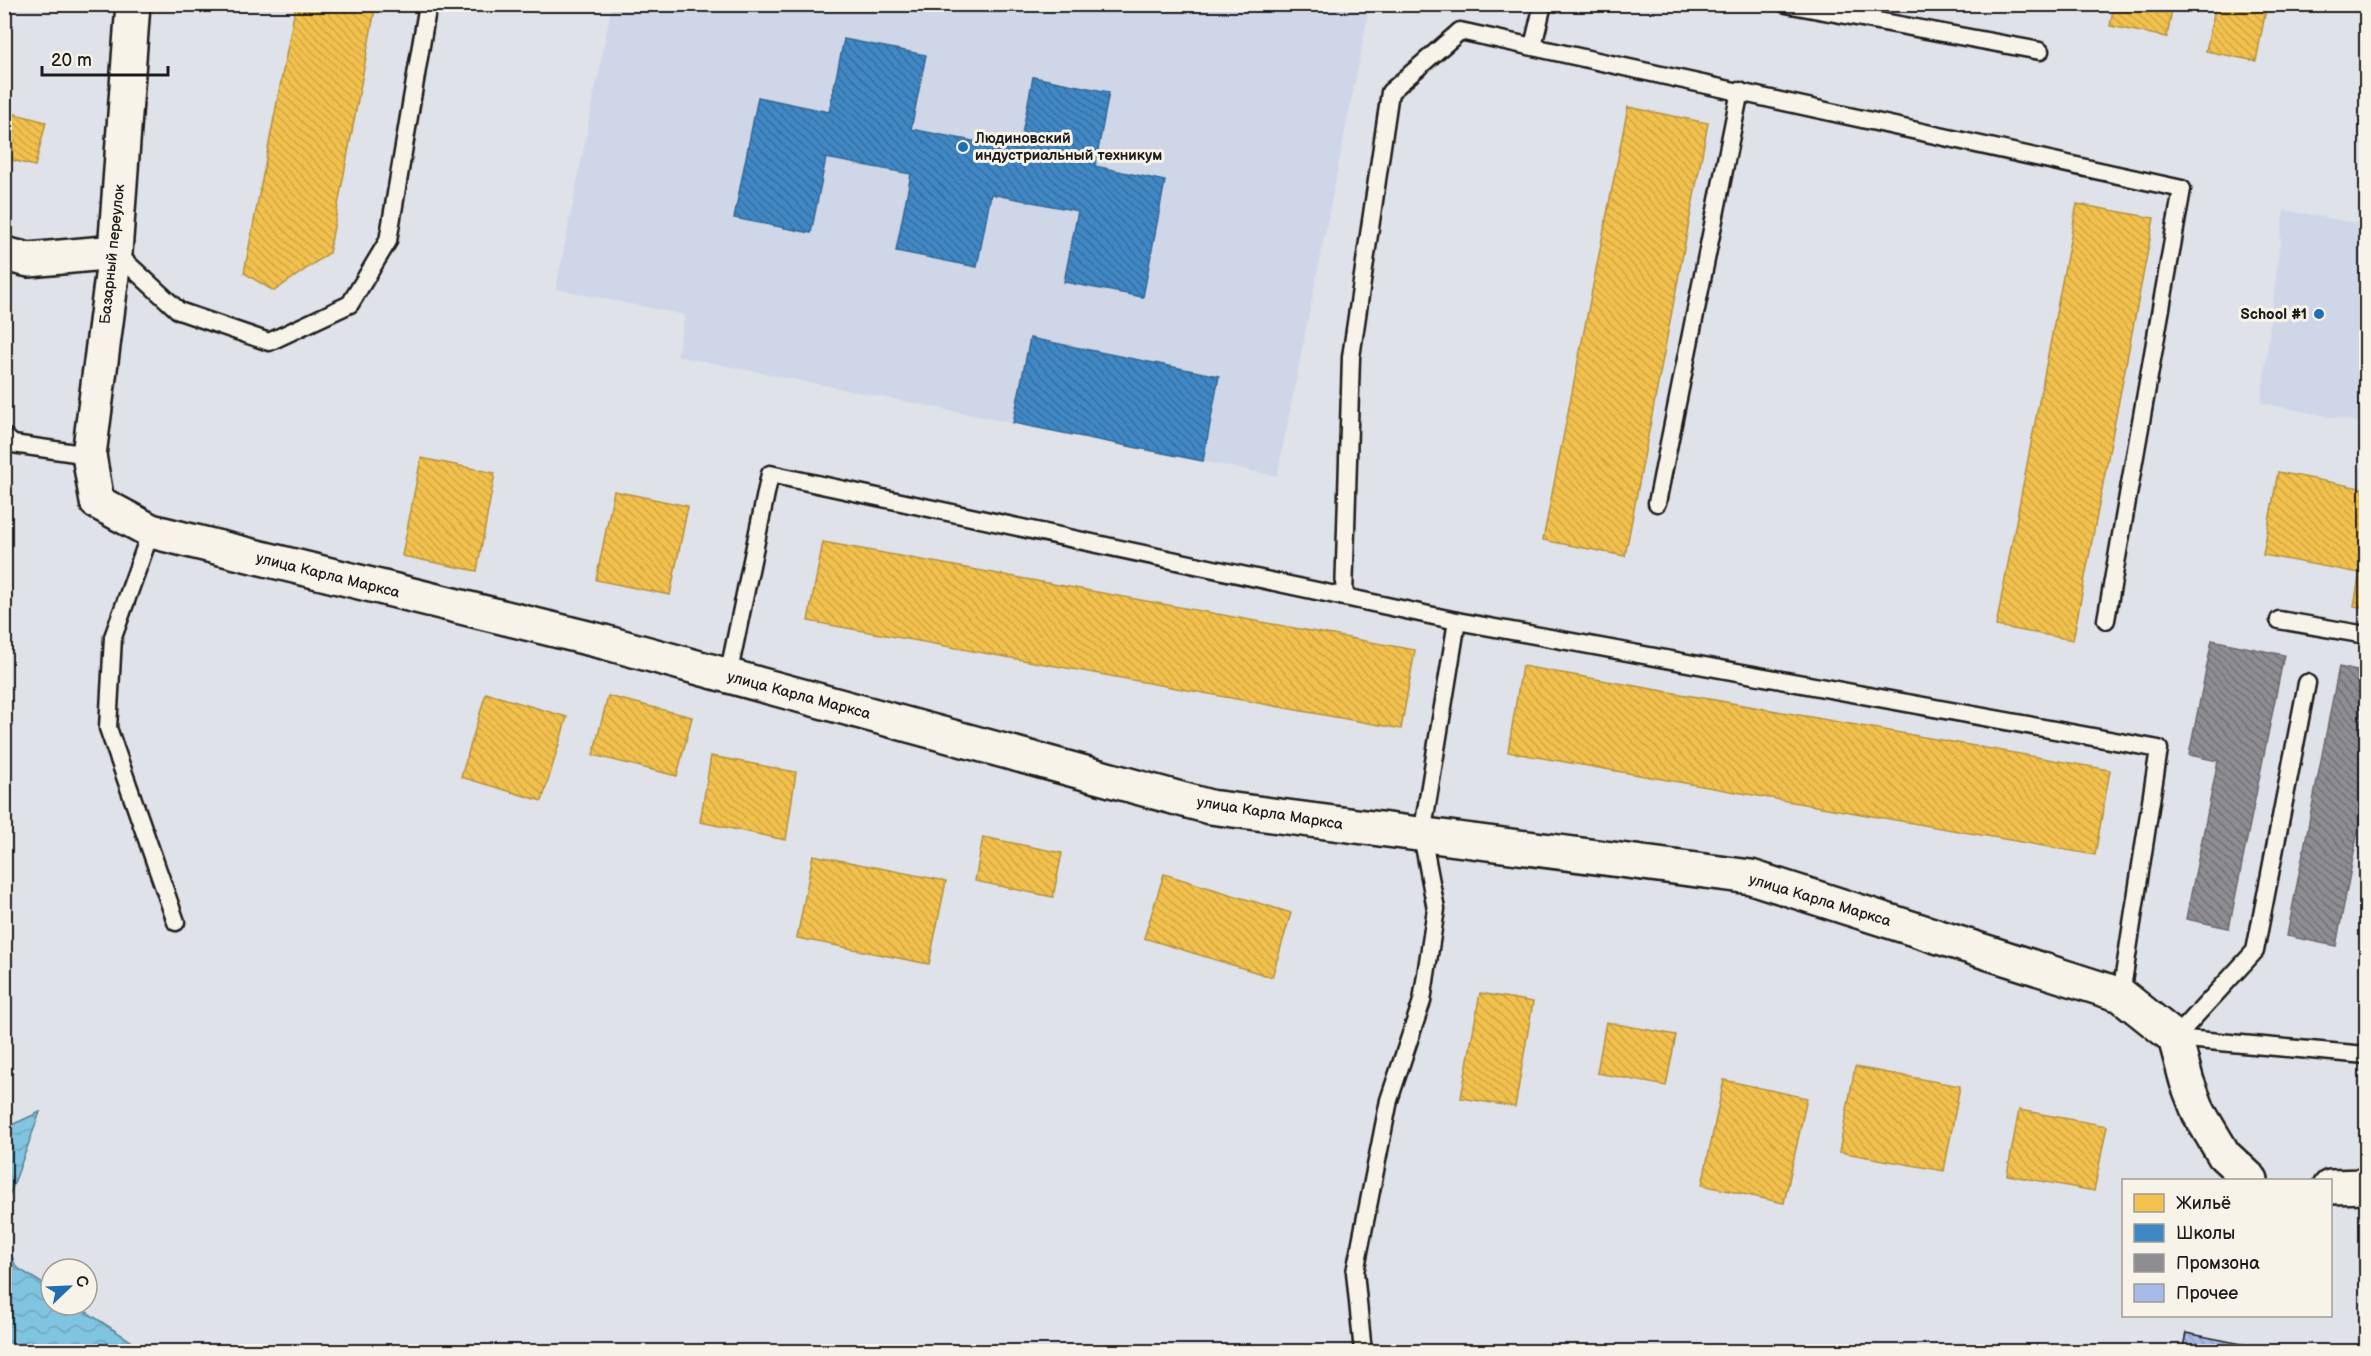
<svg xmlns="http://www.w3.org/2000/svg" width="2371" height="1356" font-family="'Balsamiq Sans',sans-serif">
  <defs>
    <pattern id="water-waves" width="16" height="10" patternUnits="userSpaceOnUse" patternTransform="scale(1.5)"><rect width="16" height="10" fill="#80c4e1"/><path d="M0 5q4-4 8 0t8 0" fill="none" stroke="#6ea8c0"/></pattern>
    <pattern id="homes-back-hatch" width="6" height="6" patternUnits="userSpaceOnUse" patternTransform="scale(1.5)"><rect width="6" height="6" fill="#f2c14e"/><path d="M-1 5l2 2M0 0l6 6M5-1l2 2" fill="none" stroke="#cfa544"/></pattern>
    <pattern id="schools-back-hatch" width="6" height="6" patternUnits="userSpaceOnUse" patternTransform="scale(1.5)"><rect width="6" height="6" fill="#3f88c5"/><path d="M-1 5l2 2M0 0l6 6M5-1l2 2" fill="none" stroke="#346e9f"/></pattern>
    <pattern id="industry-back-hatch" width="6" height="6" patternUnits="userSpaceOnUse" patternTransform="scale(1.5)"><rect width="6" height="6" fill="#8d8d92"/><path d="M-1 5l2 2M0 0l6 6M5-1l2 2" fill="none" stroke="#727276"/></pattern>
    <pattern id="building-back-hatch" width="6" height="6" patternUnits="userSpaceOnUse" patternTransform="scale(1.5)"><rect width="6" height="6" fill="#a7b9e8"/><path d="M-1 5l2 2M0 0l6 6M5-1l2 2" fill="none" stroke="#8f9ec6"/></pattern>
  </defs>
  <rect width="100%" height="100%" fill="#dfe2e8"/>
  <filter id="ink" filterUnits="userSpaceOnUse"><feTurbulence type="fractalNoise" baseFrequency=".0167" numOctaves="2"/><feDisplacementMap in="SourceGraphic" scale="12" xChannelSelector="R" yChannelSelector="G"/><feConvolveMatrix kernelMatrix="1 2 1 2 8 2 1 2 1" color-interpolation-filters="sRGB"/></filter>
  <g filter="url(#ink)">
    <g fill="#ced6e8">
      <path d="M612 5H1370L1277 476 677 356 685 315 556 289Z"/>
      <path d="M2284 210 2366 225V424L2261 403Z"/>
    </g>
    <g fill="url(#water-waves)" stroke="#588192" stroke-width="1.5">
      <path d="M40 1112 5 1208V1128Z"/>
      <path d="M4 1235 16 1267 51 1289V1305H76L146 1351H5Z"/>
    </g>
    <g fill="url(#homes-back-hatch)" stroke="#b2903f" stroke-width="1.5">
      <path d="M296 4H376L329 253 274 291 244 273Z"/>
      <path d="M2114 4H2173L2167 37 2110 26Z"/>
      <path d="M2216 4H2267L2256 61 2206 51Z"/>
      <path d="M1628 107 1708 123 1625 556 1543 540Z"/>
      <path d="M4 111 46 122 35 166 4 158Z"/>
      <path d="M2077 204 2154 218 2073 640 1996 626Z"/>
      <path d="M421 458 495 473 477 571 402 556Z"/>
      <path d="M2278 472 2366 489V608L2354 606 2360 573 2263 555Z"/>
      <path d="M614 491 688 506 670 595 596 580Z"/>
      <path d="M823 542 1415 650 1401 729 808 621Z"/>
      <path d="M1522 666 2110 770 2095 855 1508 752Z"/>
      <path d="M486 693 567 717 542 801 461 777Z"/>
      <path d="M608 696 692 717 677 776 593 755Z"/>
      <path d="M711 756 796 772 786 840 700 822Z"/>
      <path d="M983 837 1062 853 1053 897 975 881Z"/>
      <path d="M813 855 946 881 929 964 797 938Z"/>
      <path d="M1164 874 1291 913 1272 977 1144 938Z"/>
      <path d="M1480 993 1533 1002 1515 1107 1461 1098Z"/>
      <path d="M1606 1022 1676 1035 1666 1086 1597 1073Z"/>
      <path d="M1855 1067 1960 1086 1944 1171 1839 1152Z"/>
      <path d="M1724 1080 1807 1098 1784 1203 1702 1185Z"/>
      <path d="M2019 1110 2107 1126 2094 1191 2007 1175Z"/>
    </g>
    <g fill="url(#schools-back-hatch)" stroke="#346892" stroke-width="1.5">
      <path d="M844 39 926 55 911 129 1019 150 1033 77 1109 92 1095 166 1165 181 1143 297 1064 282 1078 211 991 194 977 267 896 251 911 174 826 158 811 233 734 218 758 97 829 112Z"/>
      <path d="M1030 338 1219 376 1203 461 1013 423Z"/>
    </g>
    <g fill="url(#industry-back-hatch)" stroke="#6b6b6f" stroke-width="1.5">
      <path d="M2212 640 2284 655 2229 928 2186 919 2218 761 2189 755Z"/>
      <path d="M2339 667 2366 673V790L2336 946 2287 936Z"/>
    </g>
    <path fill="url(#building-back-hatch)" stroke="#1c1c1c" stroke-width="1.5" d="M2186 1333 2273 1350V1352H2182Z"/>
    <g fill="none" stroke-linecap="round" stroke-linejoin="round">
      <g stroke="#1c1c1c" stroke-width="21">
        <g id="service">
          <path d="M1786 4 2040 51"/>
          <path d="M1533 46 1543 4"/>
          <path d="M115 252 179 311 269 342 350 304 388 241 428 4"/>
          <path d="M4 436 13 444 89 455"/>
          <path d="M1657 503 1740 91"/>
          <path d="M151 531 113 637 108 728 176 922"/>
          <path d="M1344 597 1351 357 1390 92 1460 31 2182 189 2106 620"/>
          <path d="M2279 620 2366 635"/>
          <path d="M1457 621 2159 749 2121 995"/>
          <path d="M728 676 770 474 1457 621 1422 835 1436 909 1422 1001 1389 1100 1355 1272 1363 1352"/>
          <path d="M2175 1038 2255 951 2307 683"/>
          <path d="M2175 1038 2366 1055"/>
        </g>
      </g>
      <g stroke="#1c1c1c" stroke-width="38">
        <g id="minor">
          <path d="M133 4 115 252 89 455 97 502 151 531 604 642 1210 807 1751 877 2121 995 2175 1038 2187 1082 2199 1113 2224 1155 2251 1180"/>
          <path d="M4 254 29 260 115 252"/>
          <path d="M2330 1187 2366 1186"/>
        </g>
      </g>
      <use href="#service" stroke="#f7f3e8" stroke-width="16"/>
      <use href="#minor" stroke="#f7f3e8" stroke-width="33"/>
    </g>
  </g>
  <g fill="#1f6fb2" stroke="#f7f3e8" stroke-width="2">
    <circle cx="963" cy="147" r="6"/>
    <circle cx="2319" cy="314" r="6"/>
  </g>
  <g text-anchor="middle" stroke-width="6" stroke-linejoin="round" paint-order="stroke">
    <g font-size="15" font-weight="bold" fill="#1c1c1c" stroke="#f7f3e8" text-anchor="start">
      <text x="975" y="143">Людиновский<tspan x="975" dy="17">индустриальный техникум</tspan></text>
      <text x="2307" y="319" text-anchor="end">School #1</text>
    </g>
    <g font-size="15" fill="#1c1c1c" stroke="#f7f3e8">
      <text transform="translate(112 254) rotate(-84)" y="5">Базарный переулок</text>
      <text transform="translate(328 575) rotate(14)" y="5">улица Карла Маркса</text>
      <text transform="translate(799 695) rotate(15)" y="5">улица Карла Маркса</text>
      <text transform="translate(1270 813) rotate(9)" y="5">улица Карла Маркса</text>
      <text transform="translate(1820 900) rotate(17)" y="5">улица Карла Маркса</text>
    </g>
  </g>
  <rect width="2371" height="1356" fill="none" stroke="#f7f3e8" stroke-width="24"/>
  <rect x="12" y="12" width="2347" height="1332" fill="none" stroke="#1c1c1c" stroke-width="2" filter="url(#ink)"/>
  <rect x="2122" y="1179" width="210" height="138" fill="#f7f3e8" stroke="#9f9d96" stroke-width="1.5"/>
  <rect x="2134" y="1194" width="30" height="18" fill="#f2c14e" stroke="#9f9d96" stroke-width="1.5"/>
  <text x="2176" y="1209" font-size="18" fill="#1c1c1c">Жильё</text>
  <rect x="2134" y="1224" width="30" height="18" fill="#3f88c5" stroke="#9f9d96" stroke-width="1.5"/>
  <text x="2176" y="1239" font-size="18" fill="#1c1c1c">Школы</text>
  <rect x="2134" y="1254" width="30" height="18" fill="#8d8d92" stroke="#9f9d96" stroke-width="1.5"/>
  <text x="2176" y="1269" font-size="18" fill="#1c1c1c">Промзона</text>
  <rect x="2134" y="1284" width="30" height="18" fill="#a7b9e8" stroke="#9f9d96" stroke-width="1.5"/>
  <text x="2176" y="1299" font-size="18" fill="#1c1c1c">Прочее</text>
  <g transform="translate(69 1287) rotate(67)"><circle r="28" fill="#f7f3e8" stroke="#9f9d96" stroke-width="1.5"/>
  <path d="M0-4.5L10 22L0 15L-10 22Z" fill="#1f6fb2"/>
  <text y="-9" font-size="16" font-weight="bold" text-anchor="middle" fill="#1c1c1c">С</text>
  </g>
  <path d="M42 66v9h126v-9" fill="none" stroke="#1c1c1c" stroke-width="3"/>
  <text x="51" y="66" font-size="18" fill="#1c1c1c" stroke="#f7f3e8" stroke-width="4.5" paint-order="stroke">20 m</text>
</svg>
